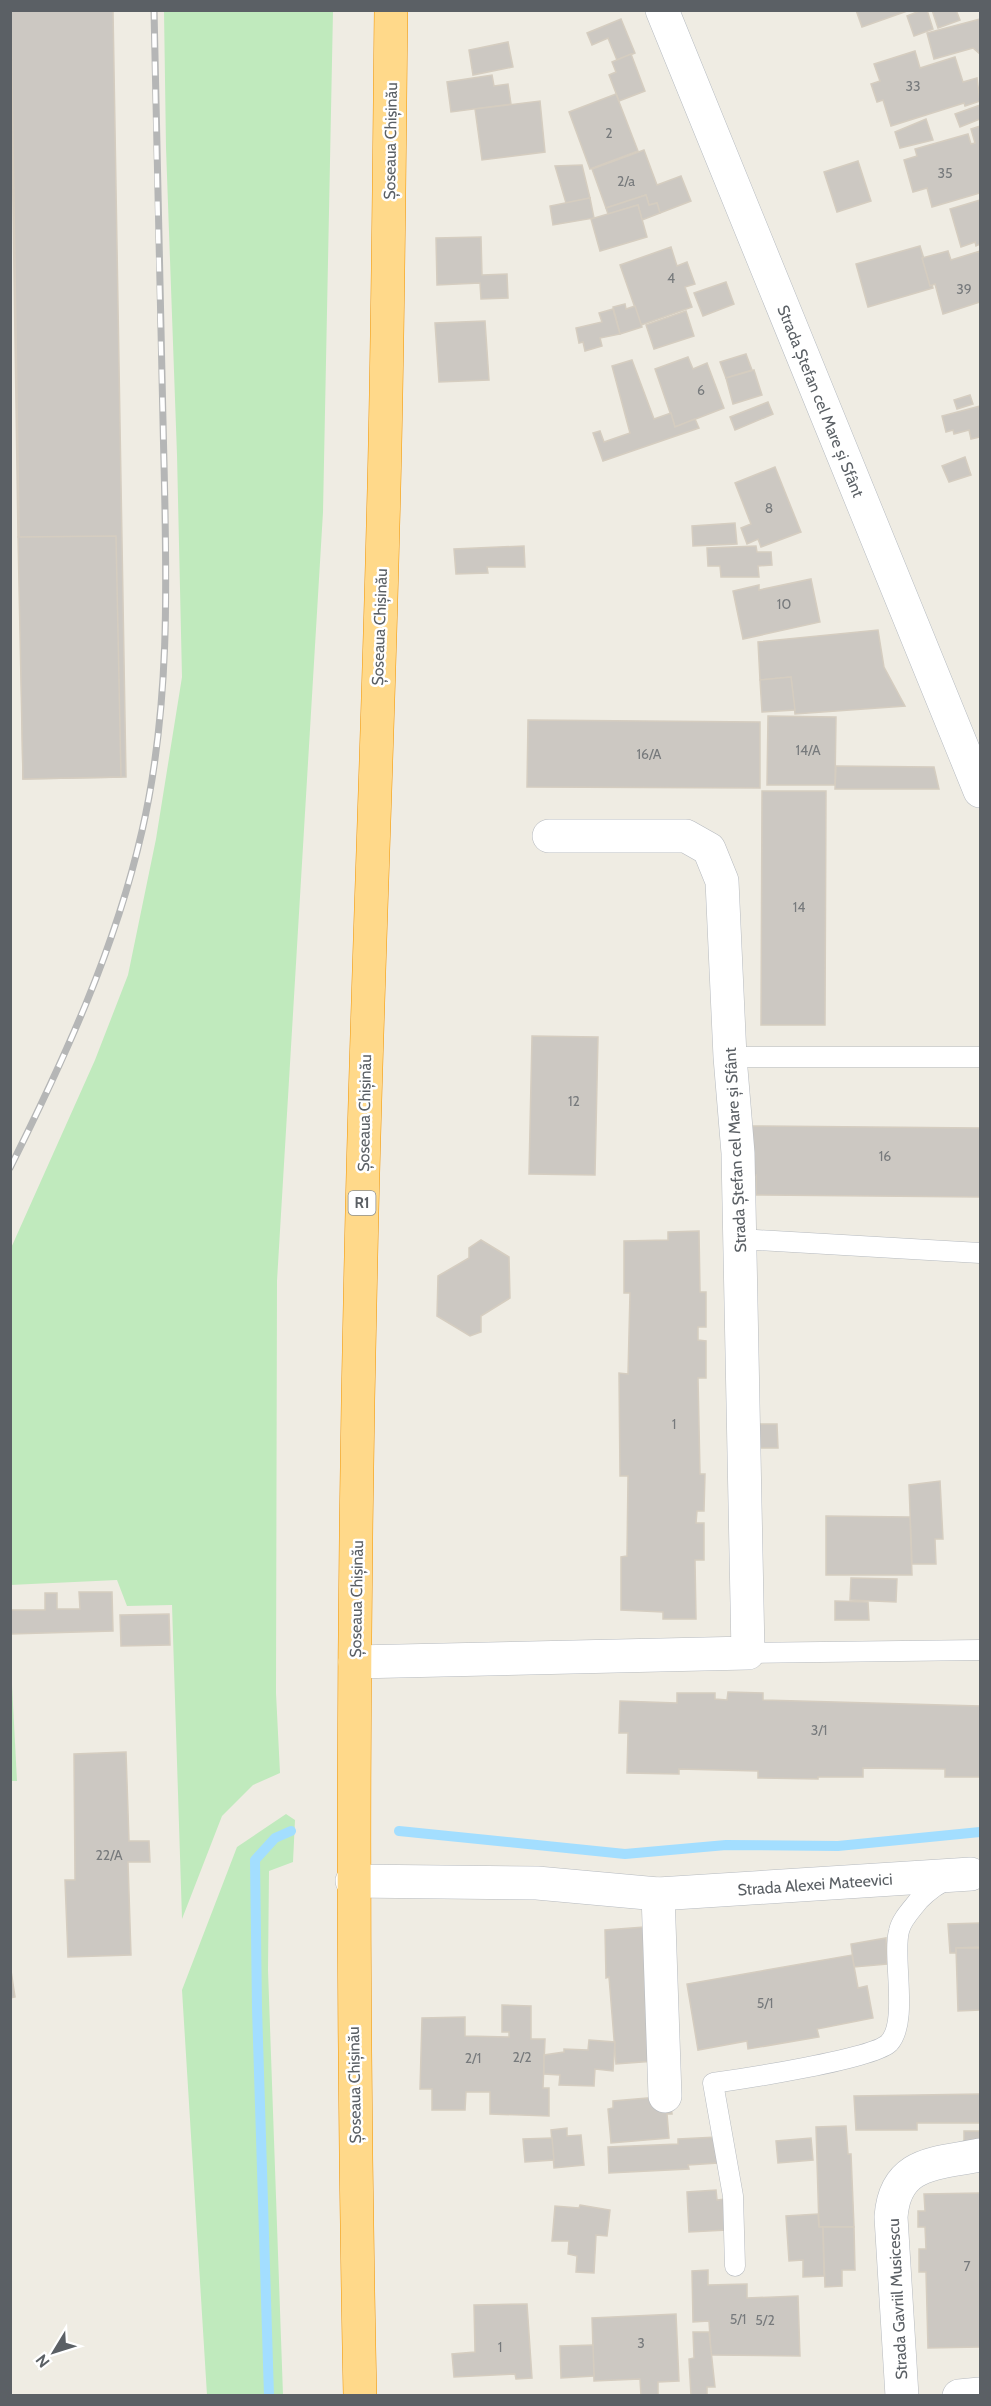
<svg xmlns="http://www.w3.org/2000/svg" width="991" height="2406" font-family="Cabin,sans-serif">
  <rect width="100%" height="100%" fill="#efece3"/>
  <g fill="#c0eabd">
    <path d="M164 11H333L323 512 277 1281 276 1693 280 1773 253 1785 222 1816 182 1919 172 1605 127 1606 117 1580 10 1585 11 1248 95 1060 128 975 156 839 182 677 177 455 166 148Z"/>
    <path d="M10 1647 17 1781H10Z"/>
    <path d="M286 1814 295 1820 293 1862 269 1871 268 1970 283 2395H207L182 1990 237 1847Z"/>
  </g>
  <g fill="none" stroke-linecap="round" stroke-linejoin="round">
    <g stroke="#a3deff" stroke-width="10">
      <path d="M399 1831 625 1854 726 1845 838 1846 980 1832"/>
      <path d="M269 2396 257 2008 255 1860 275 1838 291 1831"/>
    </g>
  </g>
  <g fill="#ccc8c2" stroke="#d5cdc0" stroke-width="1.5">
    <path d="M10 10H106L116 536 18 537Z"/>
    <path d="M11 10H113L126 777 23 779Z"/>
    <path d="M856 10H910L862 27Z"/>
    <path d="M922 10H927L933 29 914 36 907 16Z"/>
    <path d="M932 10H956L960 20 938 28Z"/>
    <path d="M621 19 635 53 617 60 608 38 592 45 587 33Z"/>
    <path d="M980 19V54L973 48 934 59 927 33Z"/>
    <path d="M508 42 513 67 473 75 469 50Z"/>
    <path d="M915 51 920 68 955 57 963 82 977 78 980 101 965 106 964 103 891 126 883 100 877 102 871 84 880 81 874 64Z"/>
    <path d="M631 54 645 91 619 101 609 75 616 72 612 62Z"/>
    <path d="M492 75 494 86 508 84 511 104 451 112 447 82Z"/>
    <path d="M616 94 638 151 590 169 569 112Z"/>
    <path d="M540 101 545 152 482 160 475 109Z"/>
    <path d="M980 105V119L960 127 955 114Z"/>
    <path d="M926 119 933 140 900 148 895 132Z"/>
    <path d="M980 126V193L932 207 927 188 913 192 904 160 917 156 915 149 968 134 971 144 975 143 971 129Z"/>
    <path d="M644 150 657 185 681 176 691 201 660 213 657 203 649 205 646 195 606 208 592 169Z"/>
    <path d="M858 161 871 201 837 212 824 172Z"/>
    <path d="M582 165 590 198 566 203 555 166Z"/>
    <path d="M646 195 649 205 657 203 660 213 642 220 638 205 608 214 606 208Z"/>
    <path d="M590 198 594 218 553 225 550 206Z"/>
    <path d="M980 200V244L976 246 975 242 961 247 950 209Z"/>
    <path d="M638 205 647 237 600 251 591 219Z"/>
    <path d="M481 237 482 275 507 274 508 298 481 299 480 283 437 285 436 238Z"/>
    <path d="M920 246 933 288 868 307 856 264Z"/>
    <path d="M671 247 677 266 687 262 695 284 685 287 692 307 641 325 620 265Z"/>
    <path d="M948 251 951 260 980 251V302L943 314 935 284 930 286 922 258Z"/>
    <path d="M726 282 734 304 703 316 694 293Z"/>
    <path d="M625 304 626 309 635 306 642 327 620 334 613 307Z"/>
    <path d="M613 309 620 334 600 338 602 346 585 351 583 342 579 343 576 328 602 322 599 313Z"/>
    <path d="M686 311 694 336 654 349 646 325Z"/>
    <path d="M485 321 489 380 439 382 435 323Z"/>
    <path d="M746 354 752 370 726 378 720 362Z"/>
    <path d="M688 357 693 369 707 363 724 408 675 427 655 369Z"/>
    <path d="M632 360 654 419 671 413 675 427 695 419 699 428 603 461 593 433 600 431 604 442 630 433 612 366Z"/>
    <path d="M754 370 762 395 733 404 726 378Z"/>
    <path d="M970 395 973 404 957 409 954 400Z"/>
    <path d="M768 402 773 414 735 430 730 417Z"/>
    <path d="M980 406V437L971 439 969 430 954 434 953 430 946 432 942 416Z"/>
    <path d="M965 457 971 475 949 482 942 466Z"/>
    <path d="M775 467 801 532 761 547 758 539 747 544 741 528 751 524 735 483Z"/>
    <path d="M735 523 737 544 693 546 692 526Z"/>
    <path d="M116 536 121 777 23 779 18 537Z"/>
    <path d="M524 546 525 567H487L488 573 456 574 454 549Z"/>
    <path d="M756 546 757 552H771L772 565 758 566 759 577H721L720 566H708L707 548Z"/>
    <path d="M811 579 820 622 743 639 733 591 759 585V590Z"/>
    <path d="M878 630 884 667 905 706 795 714 791 677 760 680 758 642Z"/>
    <path d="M791 677 795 710 762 712 760 680Z"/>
    <path d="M768 716 836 717 835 785H767Z"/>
    <path d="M528 720 760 722V788L527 787Z"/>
    <path d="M836 766 934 767 939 789H835Z"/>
    <path d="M762 791H826L825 1025H761Z"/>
    <path d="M532 1036 598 1037 595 1175 529 1174Z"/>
    <path d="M752 1126 980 1128V1197L756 1195V1175H751Z"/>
    <path d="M699 1231 700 1292H706V1327H698V1340L706 1341V1378H698L700 1474H705L704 1511H697L696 1523H704V1560H695L696 1619H663V1612L621 1610V1557L627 1556 628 1476H620L619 1373 628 1374 630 1293H624V1241L668 1240V1232Z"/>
    <path d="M481 1240 509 1257 510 1298 481 1316V1332L470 1336 437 1316 438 1276 469 1258V1248Z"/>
    <path d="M757 1424H777L778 1448H757Z"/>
    <path d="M940 1481 943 1539H935L936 1564H912L909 1485Z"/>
    <path d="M826 1516 910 1517 912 1575H826Z"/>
    <path d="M851 1578 897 1579 896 1602 850 1600Z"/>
    <path d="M79 1592H112L113 1631 11 1634V1610H45V1593H57V1609H80Z"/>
    <path d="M835 1601 868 1602 869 1620H835Z"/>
    <path d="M169 1614 170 1645 121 1646 120 1615Z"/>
    <path d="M728 1692 763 1693V1700L980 1706V1777H945V1769L863 1768V1777H818V1779L758 1778V1771L679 1769V1774L627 1773 628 1733H619L620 1701 677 1703V1693H715V1699L727 1700Z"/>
    <path d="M126 1752 129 1841H149L150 1862H128L131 1955 68 1957 65 1880H75L74 1754Z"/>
    <path d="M980 1923V1947L956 1948V1953H950L948 1924Z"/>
    <path d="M644 1927 655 2061 616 2064 609 1977 606 1978 605 1930Z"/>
    <path d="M886 1938 887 1964 854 1967 851 1944Z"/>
    <path d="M956 1948H980V2010L958 2011Z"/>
    <path d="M852 1955 858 1988 867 1986 873 2018 817 2029 819 2037 748 2049 747 2041 698 2050 687 1984Z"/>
    <path d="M10 1964 15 1997 10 1998Z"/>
    <path d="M502 2005 531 2006V2039H545L543 2088H549V2116L490 2114V2092H466L465 2110H432V2089H420L422 2018 465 2017V2036L509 2037V2032H502Z"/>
    <path d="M589 2040 615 2042 613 2071 595 2069 594 2086 559 2085 560 2075 544 2074V2055L564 2052V2049L588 2050Z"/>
    <path d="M980 2094V2123H917V2130H856L854 2096Z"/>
    <path d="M670 2096 672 2114H667L669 2138 611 2143 608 2109 613 2108V2101Z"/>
    <path d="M846 2126 848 2154H851L854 2227H819L816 2127Z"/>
    <path d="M567 2128V2136L581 2135 584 2165 554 2168 551 2130Z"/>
    <rect x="964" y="2131" width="16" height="17"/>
    <path d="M717 2137 718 2163 688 2165 689 2169 609 2173 608 2147 678 2144V2139Z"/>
    <path d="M552 2138 554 2160 525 2162 523 2139Z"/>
    <path d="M811 2138 813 2160 778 2163 776 2141Z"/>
    <path d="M716 2190 717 2200 725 2199 727 2230 689 2232 687 2192Z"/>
    <path d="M980 2193V2347L928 2348 926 2272H919V2249H926L925 2227H918V2211H925L924 2194Z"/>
    <path d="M580 2205 610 2210 607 2236 596 2235 594 2273 576 2272 577 2256 568 2254 569 2241H552L555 2206 579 2208Z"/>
    <path d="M818 2214 819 2227H823L824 2276 803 2277V2260L789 2261 786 2216Z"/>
    <path d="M823 2227H854L855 2270H842V2286L825 2287Z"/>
    <path d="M708 2270V2285L747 2284V2298L798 2296 800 2356 711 2355 709 2321 693 2322 692 2271Z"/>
    <path d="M527 2304 532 2378 516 2379 515 2374 454 2377 452 2354 475 2352 474 2305Z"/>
    <path d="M676 2314 679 2381 658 2382V2396H641L640 2379 594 2381 592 2318Z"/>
    <path d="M693 2332H709L715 2387H707V2396H691L689 2359 694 2358Z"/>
    <path d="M593 2345 594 2376 561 2378 560 2346Z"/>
  </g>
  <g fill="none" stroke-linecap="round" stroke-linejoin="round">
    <g stroke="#b6babf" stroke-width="21">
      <g id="lane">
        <path d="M730 1057H980"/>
        <path d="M740 1239 980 1253"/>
        <path d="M748 1653 980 1650"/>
        <path d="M735 2266 733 2196 713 2083C742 2079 873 2059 889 2043 909 2022 892 1957 899 1931 901 1920 912 1909 919 1900 927 1892 937 1883 948 1880"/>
      </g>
    </g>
    <g stroke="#b6babf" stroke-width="34">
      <g id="street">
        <path d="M355 1662 748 1653 738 1153 730 1057 722 881 709 849 686 836H549"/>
        <path d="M352 1881 537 1883 658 1894 971 1874"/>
        <path d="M658 1894 665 2096"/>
        <path d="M902 2396 891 2217C895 2161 936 2164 980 2155"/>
        <path d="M959 2396 980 2394"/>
      </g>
    </g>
    <g stroke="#b6bbc1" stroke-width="34">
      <path id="secondary" d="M662 10 980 791"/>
    </g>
    <g stroke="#f29500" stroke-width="34">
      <path id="highway" d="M360 2396C352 2016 352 1636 361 1257 366 1013 377 770 383 526 388 354 389 182 391 10"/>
    </g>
    <use href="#lane" stroke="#fff" stroke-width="20"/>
    <use href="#street" stroke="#fff" stroke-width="33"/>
    <use href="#secondary" stroke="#fff" stroke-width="33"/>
    <use href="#highway" stroke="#ffd98a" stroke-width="33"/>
    <g stroke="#b5b6b6" stroke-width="7">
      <path id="rail" d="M10 1168C64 1059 115 950 142 831 173 696 166 558 163 421 159 284 156 147 154 10"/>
    </g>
    <use href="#rail" stroke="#fff" stroke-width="4.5" stroke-dasharray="14" stroke-linecap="butt"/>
  </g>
  <g text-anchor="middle" stroke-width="5" stroke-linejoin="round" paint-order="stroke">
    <g font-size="14" fill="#777a7c">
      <text x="913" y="91">33</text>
      <text x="609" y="138">2</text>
      <text x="945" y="178">35</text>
      <text x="626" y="186">2/a</text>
      <text x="671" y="283">4</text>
      <text x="964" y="294">39</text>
      <text x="701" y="395">6</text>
      <text x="769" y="513">8</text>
      <text x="784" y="609">10</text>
      <text x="808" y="755">14/A</text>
      <text x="649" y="759">16/A</text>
      <text x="799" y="912">14</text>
      <text x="574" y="1106">12</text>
      <text x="885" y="1161">16</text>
      <text x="674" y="1429">1</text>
      <text x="819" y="1735">3/1</text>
      <text x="109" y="1860">22/A</text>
      <text x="765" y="2008">5/1</text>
      <text x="522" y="2062">2/2</text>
      <text x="473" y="2063">2/1</text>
      <text x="967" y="2271">7</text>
      <text x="738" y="2324">5/1</text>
      <text x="765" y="2325">5/2</text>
      <text x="641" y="2348">3</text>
      <text x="500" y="2352">1</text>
    </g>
    <rect fill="#fff" stroke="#8c9093" stroke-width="1.5" x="348.5" y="1191" width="27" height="24" rx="4.5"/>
    <g font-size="15" font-weight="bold" fill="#5b6065">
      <text x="362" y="1208">R1</text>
    </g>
    <g font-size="16" fill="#5b6065" stroke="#fff">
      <text transform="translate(390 141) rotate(-89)" y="6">Șoseaua Chișinău</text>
      <text transform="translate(821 401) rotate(68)" y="6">Strada Ștefan cel Mare și Sfânt</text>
      <text transform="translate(379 627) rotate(-88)" y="6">Șoseaua Chișinău</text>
      <text transform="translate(364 1113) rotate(-89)" y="6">Șoseaua Chișinău</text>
      <text transform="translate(735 1150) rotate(-93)" y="6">Strada Ștefan cel Mare și Sfânt</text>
      <text transform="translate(356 1599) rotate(-89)" y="6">Șoseaua Chișinău</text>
      <text transform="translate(815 1884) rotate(-4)" y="6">Strada Alexei Mateevici</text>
      <text transform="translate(354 2085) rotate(-91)" y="6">Șoseaua Chișinău</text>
      <text transform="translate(897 2299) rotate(-93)" y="6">Strada Gavriil Musicescu</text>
    </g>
  </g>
  <rect width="991" height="2406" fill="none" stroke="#5b6065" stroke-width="24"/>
  <g transform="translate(54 2352) rotate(232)" stroke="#ffffff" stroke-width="4.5" paint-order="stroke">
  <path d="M0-4.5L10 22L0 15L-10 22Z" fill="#5b6065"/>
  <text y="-9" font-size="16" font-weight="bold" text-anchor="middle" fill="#5b6065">N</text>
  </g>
</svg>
